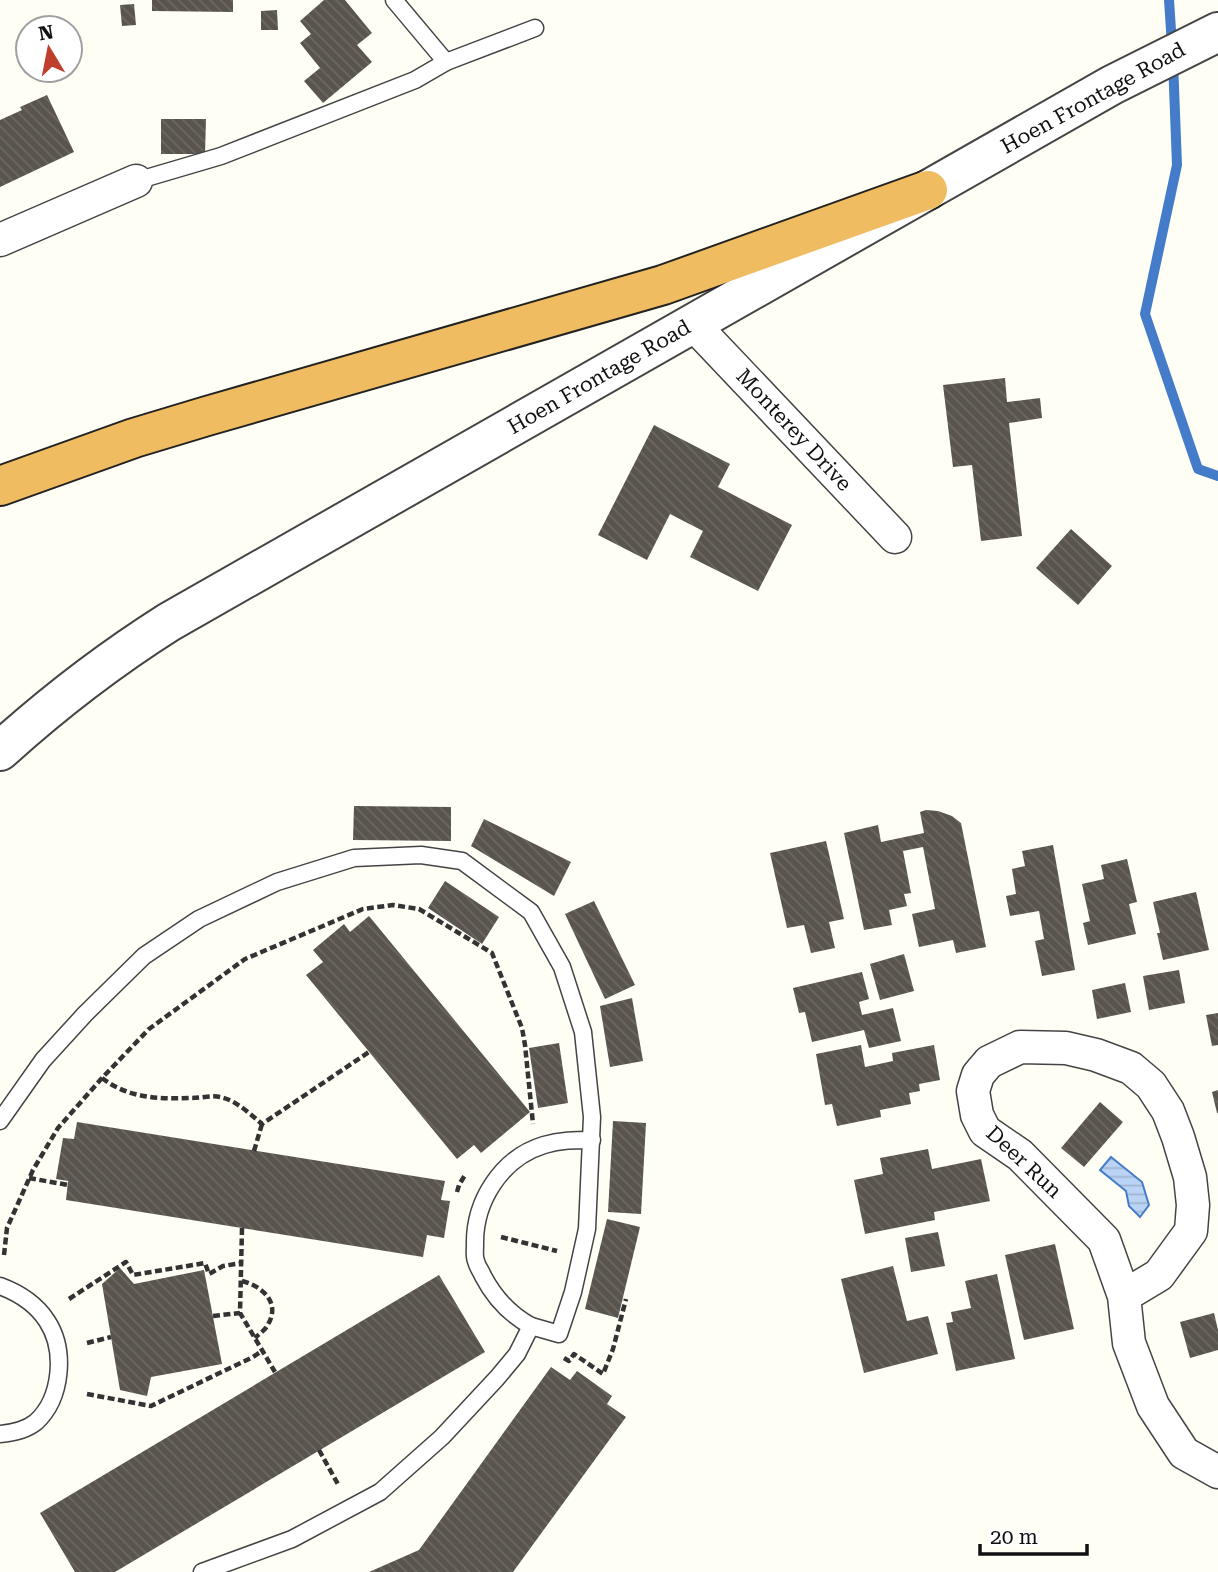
<svg xmlns="http://www.w3.org/2000/svg" width="1218" height="1572" font-family="'Roboto Serif',serif">
  <defs>
    <pattern id="water-rules" width="6" height="5" patternUnits="userSpaceOnUse" patternTransform="scale(1.75)"><rect width="6" height="5" fill="#bbd4f5"/><path d="M0 2.5h6" fill="none" stroke="#a0b5d1"/></pattern>
    <pattern id="building-back-hatch" width="6" height="6" patternUnits="userSpaceOnUse" patternTransform="scale(1.75)"><rect width="6" height="6" fill="#59544d"/><path d="M-1 5l2 2M0 0l6 6M5-1l2 2" fill="none" stroke="#6c6862"/></pattern>
  </defs>
  <rect width="100%" height="100%" fill="#fffef5"/>
  <path fill="url(#water-rules)" stroke="#447cca" stroke-width="2" d="M1111 1157 1142 1182 1149 1205 1140 1217 1129 1206 1126 1191 1100 1170Z"/>
  <g fill="none" stroke-linecap="round" stroke-linejoin="round">
    <g stroke="#447cca" stroke-width="10">
      <path d="M1169 0 1172 45"/>
      <path d="M1173 61 1177 165 1145 314 1198 469 1218 476"/>
    </g>
  </g>
  <g fill="url(#building-back-hatch)">
    <path d="M152 0H233V12L152 11Z"/>
    <path d="M324 0H345L372 33 357 45 372 62 323 103 304 81 320 68 300 43 311 34 300 21Z"/>
    <path d="M134 4 136 25 122 26 120 5Z"/>
    <path d="M277 10 278 30H261V11Z"/>
    <path d="M47 95 74 152 0 187V120L22 110 20 107Z"/>
    <path d="M161 119H206L205 154H161Z"/>
    <path d="M1005 378 1007 402 1040 398 1042 418 1009 423 1022 536 981 541 972 465 953 467 943 385Z"/>
    <path d="M654 425 730 464 718 487 792 525 758 591 690 557 703 531 670 514 647 560 598 535Z"/>
    <path d="M1071 529 1112 566 1078 605 1036 568Z"/>
    <path d="M354 806 451 807V841L353 840Z"/>
    <path d="M926 810 938 811 952 816 961 823 986 947 956 953 953 940 919 947 912 914 935 909 923 847 903 851 911 893 904 894 907 906 889 910 892 925 864 930 844 833 878 825 881 842 924 833 920 812Z"/>
    <path d="M484 819 571 862 554 896 471 846Z"/>
    <path d="M826 841 844 919 829 922 835 948 811 953 804 925 787 928 770 853Z"/>
    <path d="M1053 845 1075 970 1042 976 1035 941 1044 939 1039 911 1010 916 1006 896 1016 894 1012 869 1025 866 1022 851Z"/>
    <path d="M1127 859 1137 902 1129 904 1136 934 1088 945 1083 923 1090 921 1082 884 1104 879 1101 865Z"/>
    <path d="M445 881 499 917 482 944 428 908Z"/>
    <path d="M1196 892 1209 950 1163 960 1157 933H1160L1153 902Z"/>
    <path d="M594 901 635 985 605 999 565 914Z"/>
    <path d="M369 916 530 1112 481 1153 474 1145 457 1159 306 975 323 962 313 950 344 924 350 932Z"/>
    <path d="M904 954 914 991 880 1000 870 964Z"/>
    <path d="M1179 970 1185 1003 1149 1010 1143 976Z"/>
    <path d="M862 972 869 999 859 1002 862 1015 893 1008 901 1041 869 1048 864 1030 812 1042 805 1012 799 1013 793 988Z"/>
    <path d="M1125 983 1131 1012 1097 1019 1092 990Z"/>
    <path d="M632 998 643 1061 610 1067 600 1006Z"/>
    <path d="M1218 1013V1045L1212 1046 1206 1015Z"/>
    <path d="M559 1043 568 1103 538 1108 529 1048Z"/>
    <path d="M861 1045 865 1067 893 1061 892 1053 934 1045 940 1080 919 1084 920 1091 909 1093 911 1104 880 1110 881 1117 837 1126 832 1104 825 1105 816 1054Z"/>
    <path d="M1218 1090V1113H1217L1212 1092Z"/>
    <path d="M1100 1102 1123 1122 1084 1167 1061 1148Z"/>
    <path d="M613 1121 646 1123 641 1214 608 1212Z"/>
    <path d="M77 1122 445 1181 441 1200 450 1201 444 1238 427 1235 423 1257 66 1200 68 1181 56 1179 63 1138 74 1139Z"/>
    <path d="M928 1149 932 1169 981 1159 990 1201 934 1212 935 1220 865 1234 854 1180 883 1174 880 1158Z"/>
    <path d="M607 1219 640 1227 618 1318 585 1309Z"/>
    <path d="M938 1232 945 1266 911 1272 905 1238Z"/>
    <path d="M1055 1244 1074 1329 1024 1340 1005 1255Z"/>
    <path d="M893 1266 907 1321 928 1316 938 1354 864 1373 841 1279Z"/>
    <path d="M120 1268 134 1284 204 1270 222 1364 151 1377 147 1396 120 1390 102 1284Z"/>
    <path d="M997 1274 1015 1359 956 1371 946 1323 953 1322 951 1312 971 1308 965 1281Z"/>
    <path d="M439 1275 485 1352 115 1572H75L40 1513Z"/>
    <path d="M1214 1313 1218 1330V1350L1190 1358 1180 1322Z"/>
    <path d="M551 1367 570 1380 577 1371 612 1396 607 1404 626 1417 513 1572H369L419 1550Z"/>
  </g>
  <g fill="none" stroke-linecap="round" stroke-linejoin="round">
    <g stroke="#444" stroke-width="19">
      <g id="service">
        <path d="M394 0 446 62"/>
        <path d="M136 181 221 156 415 80 446 62 535 28"/>
        <path d="M0 1121 43 1060 85 1014 144 956 199 919 277 882 354 858 421 855 462 861 531 912 562 967 583 1032 592 1117 587 1229 573 1292 559 1334 531 1326 517 1354 497 1378 442 1437 380 1492 292 1539 202 1572"/>
        <path d="M0 1286C19 1293 36 1304 47 1321 66 1350 62 1398 36 1422 26 1430 12 1433 0 1434"/>
        <path d="M531 1326C509 1314 494 1297 483 1276 481 1271 477 1266 476 1261 474 1256 475 1250 475 1245 474 1202 501 1158 544 1145 560 1140 575 1140 592 1140"/>
      </g>
    </g>
    <g stroke="#444" stroke-width="35">
      <g id="minor">
        <path d="M0 240 136 181"/>
        <path d="M693 324 895 537"/>
        <path d="M1124 1296 1159 1275 1191 1231 1193 1205 1190 1177 1178 1137 1168 1111 1151 1085 1131 1068 1096 1055 1066 1048 1020 1047 989 1062 978 1075 973 1091 977 1115 985 1131 1020 1155 1104 1240 1124 1296 1129 1343 1153 1406 1184 1453 1218 1472"/>
      </g>
    </g>
    <g stroke="#444" stroke-width="42">
      <path id="tertiary" d="M0 751C53 703 109 660 169 622L1112 85 1218 32"/>
    </g>
    <g stroke="#222" stroke-width="42">
      <path id="motorway" d="M0 486 134 438 207 416 663 285 928 190"/>
    </g>
    <g stroke="#333" stroke-width="4.5" stroke-dasharray="7 3.5" stroke-linecap="butt">
      <path d="M102 1078C129 1099 160 1099 192 1098 201 1098 212 1095 220 1097 236 1100 250 1114 262 1124L369 1052"/>
      <path d="M254 1151 262 1124"/>
      <path d="M29 1178 68 1185"/>
      <path d="M457 1192 459 1185 465 1175"/>
      <path d="M242 1228 240 1313 275 1372"/>
      <path d="M501 1237 557 1251"/>
      <path d="M4 1255 7 1228 33 1170 58 1128 102 1078 149 1029 245 959 363 909 393 905 419 909 492 953 522 1028 525 1045 533 1124"/>
      <path d="M242 1281C262 1286 282 1303 267 1326 265 1330 259 1334 255 1338"/>
      <path d="M69 1299 126 1262 133 1275 205 1263 209 1274 223 1266 241 1263"/>
      <path d="M213 1316 240 1313"/>
      <path d="M87 1343 111 1337"/>
      <path d="M564 1358 569 1361 574 1354 603 1374 613 1349 626 1299"/>
      <path d="M87 1394 151 1406 253 1357 262 1351"/>
      <path d="M319 1450 339 1486"/>
    </g>
    <use href="#service" stroke="#fff" stroke-width="16"/>
    <use href="#minor" stroke="#fff" stroke-width="32"/>
    <use href="#tertiary" stroke="#fff" stroke-width="38"/>
    <use href="#motorway" stroke="#f0bc62" stroke-width="38"/>
  </g>
  <g text-anchor="middle" stroke-width="7" stroke-linejoin="round" paint-order="stroke">
    <g font-size="21" fill="#111" stroke="#fff">
      <text transform="translate(1093 98) rotate(-29)" y="7">Hoen Frontage Road</text>
      <text transform="translate(599 377) rotate(-30)" y="7">Hoen Frontage Road</text>
      <text transform="translate(794 430) rotate(47)" y="7">Monterey Drive</text>
      <text transform="translate(1024 1162) rotate(43)" y="7">Deer Run</text>
    </g>
  </g>
  <g transform="translate(49 49) rotate(350)"><circle r="33" fill="#ffffff" stroke="#a0a0a0" stroke-width="2"/>
  <path d="M0-5L12 26L0 18L-12 26Z" fill="#be3f2b"/>
  <text y="-10" font-size="19" font-weight="bold" text-anchor="middle" fill="#111111">N</text>
  </g>
  <path d="M980 1544v10h107v-10" fill="none" stroke="#111111" stroke-width="3.5"/>
  <text x="990" y="1544" font-size="21" fill="#111111" stroke="#ffffff" stroke-width="5" paint-order="stroke">20 m</text>
</svg>
